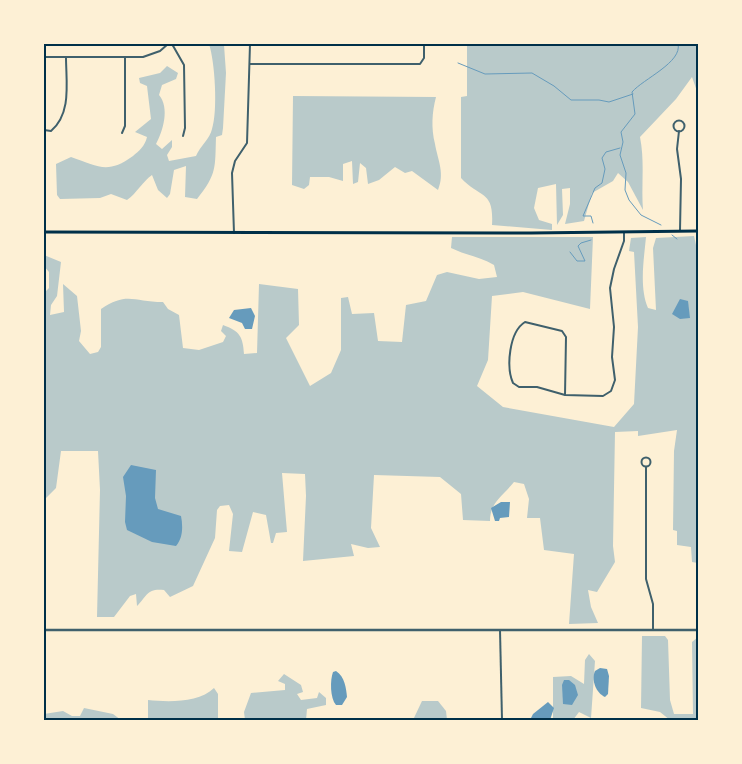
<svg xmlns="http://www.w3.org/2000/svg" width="742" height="764" font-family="'Public Sans',sans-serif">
  <rect width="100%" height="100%" fill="#fdf0d5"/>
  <g fill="#b9caca">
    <path d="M209 44 224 45 226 73 223 128 222 135 216 137C215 168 217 174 197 199L185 197 186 166 174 170 170 194 167 198 158 190 152 175C142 182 137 193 127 200L111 194 100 198 60 199 57 195 56 164 71 157C98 166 107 175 133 156 139 151 145 146 147 137L135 132 151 119 147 86 140 83 139 78 160 73 167 66 178 73 176 79 162 85 159 95C170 108 163 131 156 144L162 149 172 140V147L167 155 169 161 196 156C200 146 210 139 212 129 218 111 215 62 209 44Z"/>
    <path d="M467 44H698V94L692 77 676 99 640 137C645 162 641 186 643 210L628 182 618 173 613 181 592 193 584 221 565 224 570 204V188L562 189 563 215 557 225 556 184 538 188 534 208 539 220 552 224V230L492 225C494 190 481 199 461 178V97L467 96Z"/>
    <path d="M293 96 436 97C432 112 431 128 435 144 438 161 445 173 438 190L412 171 405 173 395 167 379 180 368 184 366 168 360 163 358 182 353 184 352 161 343 164V181L329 177H310L309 185 304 189 292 185Z"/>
    <path d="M694 236 698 254V563L692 562 691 547 677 545V531L673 530 674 451 677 430 638 436V431L615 432 613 546 615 562 597 592 588 590 591 607 598 623 569 624 574 554 544 550 540 518H527L529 499 524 484 514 482C503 496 490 502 490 521L463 520 461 494 440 477 374 475 371 528 380 547 368 548 351 544 354 556 303 561 306 496 305 474 282 473 287 532 276 533 273 543H271L266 515 253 512 242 552 229 551 233 514 229 505 220 506 217 510 215 538 193 586 170 597 164 590C147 588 147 596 137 606L136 594 130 596 114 617H97L100 490 98 451H61L56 488 44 500V293L49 288V272L44 266V255L61 262 57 296 51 305 50 315 64 312 63 284 77 296 81 331 79 341 90 354 98 352 101 347V309C127 291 134 302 163 302L168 309 179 315 183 348 199 350 223 342 226 336 221 331 223 325C240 331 243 337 244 354L257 353 259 284 298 289 299 325 286 338 310 386 331 373 341 350V298L348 297 352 314 374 313 378 341 402 342 406 305 426 301 437 275 447 272 479 279 497 277 494 265C481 257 465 255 451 248L452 237H593L590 309 523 292 492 296 488 360 477 386 503 407 614 427 634 404 638 327 634 252 629 251 631 238 646 237C644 259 639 287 648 308L656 310 653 248 656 238Z"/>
    <path d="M642 636H665L668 640 670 700 674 714H693L692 642 698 637V720H670L660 712 641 708Z"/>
    <path d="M589 654 595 661 591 718 579 712 573 720H553V677L571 676 584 684 585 660Z"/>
    <path d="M284 674 301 685 303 692 297 694 301 700 317 698 319 692 326 698V705L307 709 306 720H245L244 712 251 693 285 690V684L278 681Z"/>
    <path d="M214 688 218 694V720H148V700C168 702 199 703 214 688Z"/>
    <path d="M422 701H438L446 711 447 720H413Z"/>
    <path d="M84 708 113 714 121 720H44V714L63 711 72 716H80Z"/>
  </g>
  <g fill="#669bbc">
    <path d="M680 299 688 301 690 318 680 319 672 314Z"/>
    <path d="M251 308 255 316 252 329H245L242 323 229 318 234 310Z"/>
    <path d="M131 465 156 470 155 498 158 509 181 516C183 526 183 538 176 546L152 542 127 530 125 522 126 496 123 477Z"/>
    <path d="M501 502H510L509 517 500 518 499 521H495L491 508Z"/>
    <path d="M600 668 607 669 609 676 608 694 605 697C596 693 591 680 595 671Z"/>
    <path d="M336 671C345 677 346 688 347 697L342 705H336C330 698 330 680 333 672Z"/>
    <path d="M564 680H569L575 685 578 695 572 705 563 704 562 685Z"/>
    <path d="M548 702 554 708 550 720H530L533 714Z"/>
  </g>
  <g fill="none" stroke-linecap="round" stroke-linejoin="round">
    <g stroke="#669bbc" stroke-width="1">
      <path d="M458 63 485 74 532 73 554 86 571 100H599L609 102 633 94"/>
      <path d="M593 223 591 216H583L595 188 602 183 605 169 602 158 606 152 620 148"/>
      <path d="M661 225 641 215 629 200 625 190 626 173 620 155 623 142 621 132 635 114 632 92C643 79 683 62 678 44"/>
      <path d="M672 235 677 239"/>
      <path d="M570 252 577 261H585L578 246 581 243 591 240"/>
    </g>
    <g stroke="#3f606c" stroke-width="2">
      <path d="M172 44 184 65 185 128 183 136"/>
      <path d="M44 57H143L160 51 168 44"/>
      <path d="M250 64H420L424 58V44"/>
      <circle cx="679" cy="126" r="5.5"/>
      <path d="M44 130 51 131C72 113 66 82 66 57"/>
      <path d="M679 131 677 149 681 179 680 230"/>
      <path d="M122 133 125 126V57"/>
      <path d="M234 233 232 173 235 161 247 143 250 44"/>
      <path d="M565 395 537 387H519L513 383C506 367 509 332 525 322L562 331 566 337 565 395 603 396 611 391 615 380 612 357 614 327 610 288 614 269 624 241V233"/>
      <circle cx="646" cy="462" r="4.5"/>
      <path d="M646 467V579L653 604V630"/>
      <path d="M500 630 502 720"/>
    </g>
    <path stroke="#3f606c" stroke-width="2.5" d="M44 630H698"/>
    <path stroke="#003049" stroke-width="3" d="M44 232 531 233 698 231"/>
  </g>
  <rect width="742" height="764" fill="none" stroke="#fdf0d5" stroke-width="90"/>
  <rect x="45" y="45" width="652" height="674" fill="none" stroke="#003049" stroke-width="2"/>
</svg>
